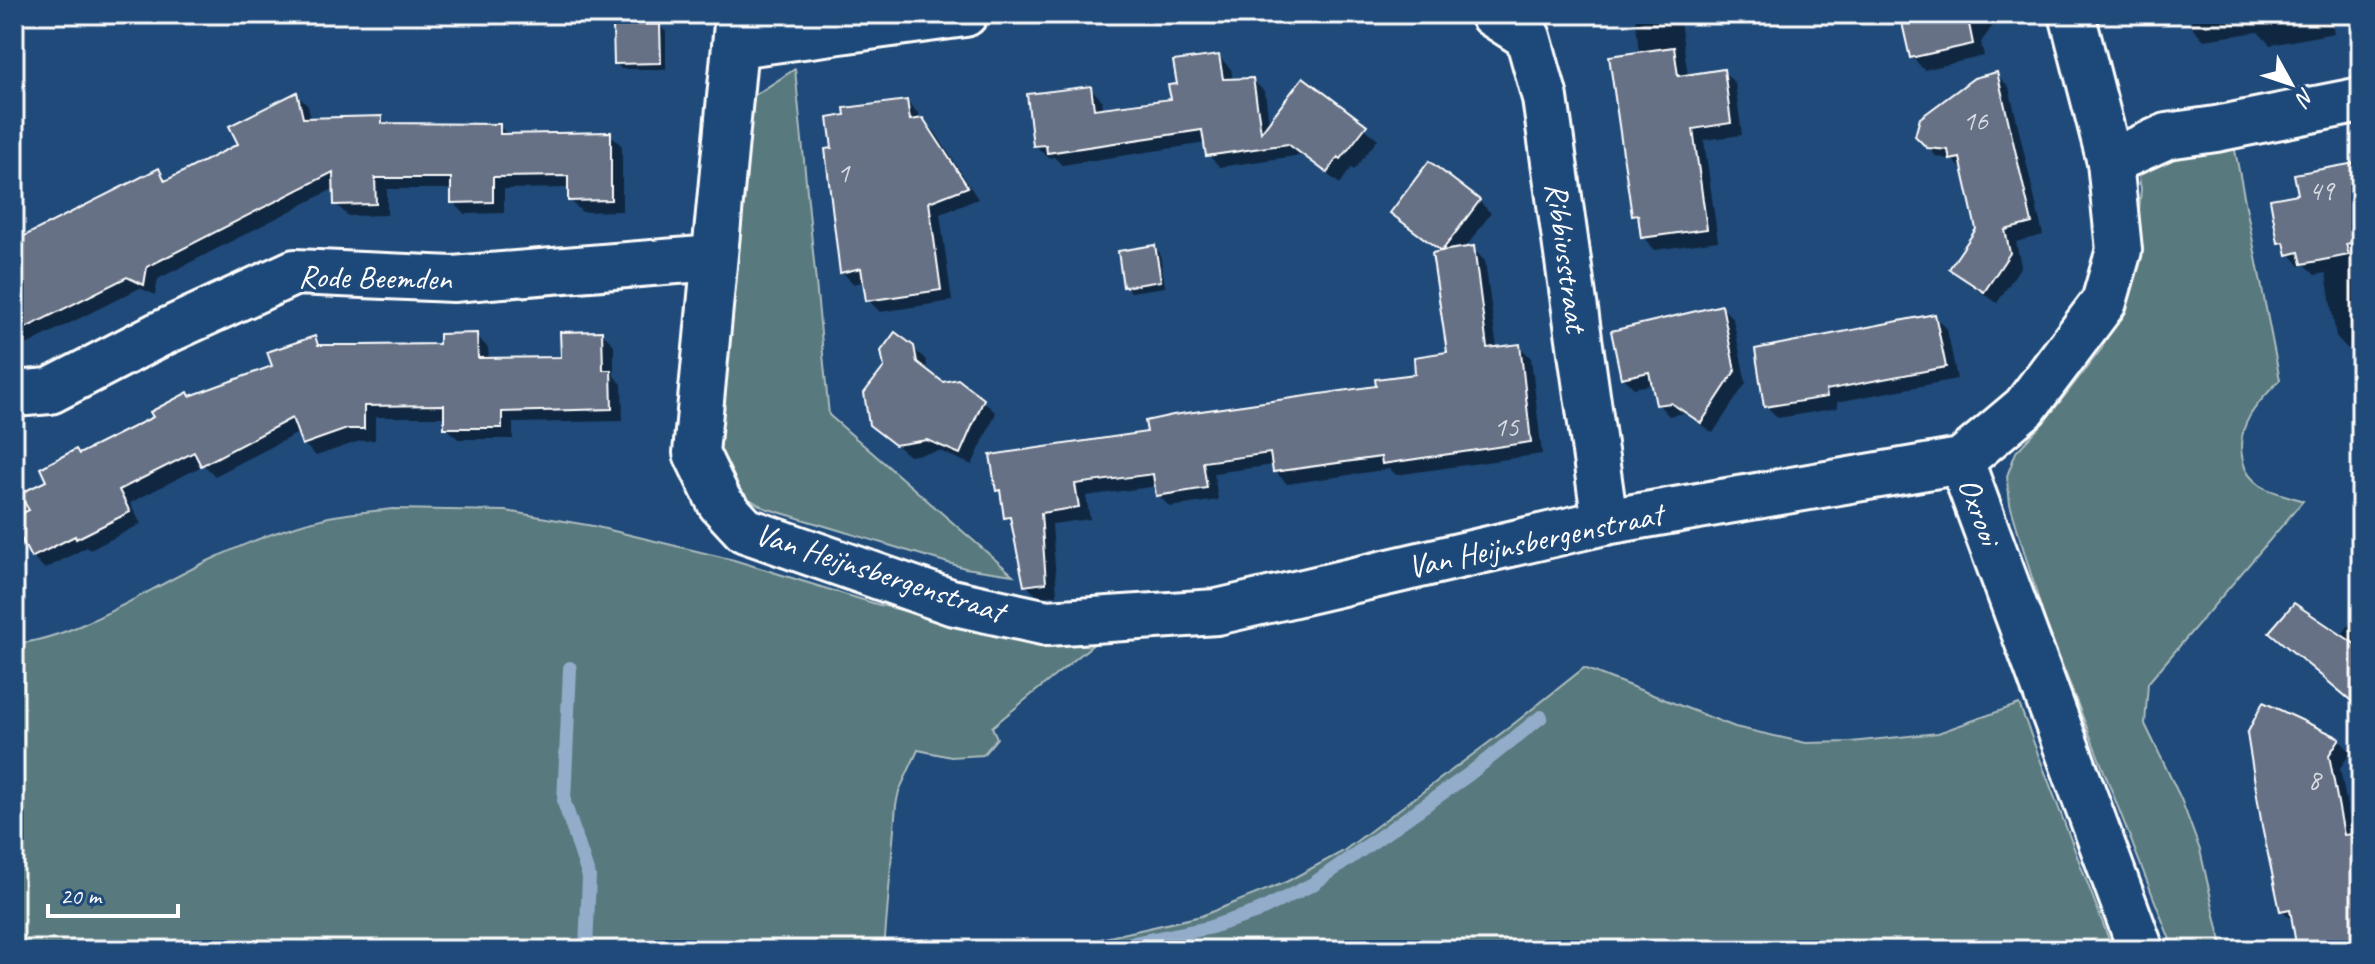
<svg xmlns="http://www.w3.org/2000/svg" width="2375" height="964" font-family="Caveat,sans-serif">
  <rect width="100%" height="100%" fill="#1f4a7a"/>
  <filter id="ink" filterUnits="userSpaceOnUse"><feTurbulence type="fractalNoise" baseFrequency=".0125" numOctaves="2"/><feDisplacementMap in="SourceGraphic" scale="16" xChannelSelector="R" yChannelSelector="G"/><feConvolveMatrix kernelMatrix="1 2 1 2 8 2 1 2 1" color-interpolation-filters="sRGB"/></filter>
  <g filter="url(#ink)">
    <g fill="#59797e" stroke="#acbcbe" stroke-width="2">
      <path d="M795 69 829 415 1013 575 965 568 765 508 730 488 708 439 743 103Z"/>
      <path d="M2233 140 2280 380C2257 403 2234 427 2243 461 2245 471 2252 480 2261 486 2273 493 2290 496 2303 501L2148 683 2145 724 2181 799 2200 850 2223 950H2174L2044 618 2010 504 2007 476 2016 452 2045 421 2102 348 2116 317 2137 232 2141 189 2139 177C2153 151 2205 147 2233 140Z"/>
      <path d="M392 509 506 511 593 526 734 560 876 604 998 633 1095 643 992 727 997 738 983 755 951 757 918 750 899 791 896 805 884 950H14V644C78 638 151 587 210 560 246 543 286 527 325 518 346 513 370 512 392 509Z"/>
      <path d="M1584 668 1735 727 1806 743 1851 742 1938 733 2019 704 2113 950H1087L1092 941 1201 916 1286 882 1342 852 1511 726Z"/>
    </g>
    <g fill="#0007">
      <path d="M138 14H241L242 22 204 25 193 14 146 22Z"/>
      <path d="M1635 14H1679L1688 76 1723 71 1735 83 1742 135 1704 140 1718 241 1655 250 1643 237 1641 222 1634 215 1639 53Z"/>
      <path d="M1902 14H1991L1994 24 1981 42 1984 56 1924 70 1912 57Z"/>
      <path d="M2190 14H2330L2334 33 2270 45 2258 32 2204 40 2193 28Z"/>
      <path d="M660 26 666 32V69H621L616 63Z"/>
      <path d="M1219 57 1231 69 1233 81 1252 80 1265 92 1269 124 1303 80 1378 139 1354 170 1351 168 1340 184 1302 155 1220 167 1208 155 1206 143 1062 165 1054 157 1048 158 1035 145 1090 88 1102 100 1103 110 1173 101 1179 85Z"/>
      <path d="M1996 74 2009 87 2043 235 2016 242 2021 266 1997 303 1970 285 1957 272 1978 230 1965 172 1954 161 1936 156 1923 143Z"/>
      <path d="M296 94 308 106 311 120 381 118 388 125 499 126 509 136 610 134 622 146V211L582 212 570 200V188L504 189V213L465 214 453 202V189H387V215L348 216 336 204 335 188 158 279 155 295 140 288 14 351V243L159 171 169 181 241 145Z"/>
      <path d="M907 102 919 114 920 121 923 120 935 132 978 199 940 214 952 301 880 312 868 300 865 281 854 284 842 272 834 150Z"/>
      <path d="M2361 164V347L2348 349 2336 337 2326 273 2315 275 2305 265 2300 266 2280 242 2301 196Z"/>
      <path d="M1479 201 1491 213 1464 250 1473 249 1485 261 1497 349 1519 346 1531 358 1542 454 1396 475 1390 469 1287 484 1275 471 1274 465 1214 473 1218 500 1170 507 1158 495 1157 486 1086 496 1090 519 1052 524 1057 595 1038 597 1026 585 1013 524 1006 517 1003 495 998 490 1149 433 1378 387 1418 376 1449 354 1442 253 1393 213Z"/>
      <path d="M1154 247 1160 253 1165 287 1131 292 1125 286Z"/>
      <path d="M1722 307 1733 319 1746 383 1713 433 1684 413 1669 416 1658 404 1654 384 1634 388 1623 377Z"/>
      <path d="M1935 316 1947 329 1957 379 1837 402 1838 408 1778 418 1766 406Z"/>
      <path d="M602 333 614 345V376L622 384 623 421 513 423V439H458L446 427V417H375V440L360 441 316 456 304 444 300 432 215 476 204 465 130 503 141 524 90 550 87 547 45 569 33 557 14 521V498L49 482 80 456 191 398 274 368 314 338 323 347 441 346 476 335 488 348 489 359H563Z"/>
      <path d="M913 348 926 360 928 373 942 384 983 401 996 413 972 465 940 451 909 456 871 424Z"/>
      <path d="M2361 608V709L2341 636Z"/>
      <path d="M2339 740 2351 752 2340 768 2353 838 2361 846V950H2299L2294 922 2282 910 2264 826Z"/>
    </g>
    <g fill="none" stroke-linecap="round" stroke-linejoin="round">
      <g stroke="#92acc9" stroke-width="14">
        <path d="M570 668 564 802 589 877 586 950"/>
        <path d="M1098 950 1208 928 1257 912 1313 884 1468 775 1541 717"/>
      </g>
    </g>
    <g fill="#667186" stroke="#fff" stroke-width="2">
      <path d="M1900 14H1967L1973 44 1910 58Z"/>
      <path d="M660 24 661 63 614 64 613 25Z"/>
      <path d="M1674 47 1678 76 1724 69 1731 123 1693 129 1707 229 1641 238 1638 215 1632 216 1609 56Z"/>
      <path d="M1219 55 1223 79 1253 78 1261 132 1303 77 1367 125 1341 159 1338 157 1327 173 1288 144 1206 156 1202 130 1047 153 1046 145 1033 146 1027 94 1091 86 1094 109 1171 99 1168 85 1177 84 1173 61Z"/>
      <path d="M1997 72 2032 223 2005 230 2010 253 1984 292 1949 269 1976 229 1960 158 1950 160 1948 150 1927 148 1915 136 1920 118 1974 78Z"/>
      <path d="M297 92 303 118 382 116V123L500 124V134L611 132V200L568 201V176L493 177V202L451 203V178H375L376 204 334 205 333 172 147 267 144 285 127 277 14 334V241L159 168 165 181 238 144 229 126Z"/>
      <path d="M907 100 910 120 923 118 968 187 929 202 941 290 866 301 861 268 840 273 825 149 832 148 828 118 845 115 844 108Z"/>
      <path d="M1429 161 1480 200 1442 251 1474 246 1487 348 1520 344 1531 442 1382 464 1381 457 1273 472 1270 453 1203 462 1207 488 1156 496 1153 474 1075 484 1079 507 1041 513 1046 583 1024 586 1010 517 1004 518 1000 490 996 491 990 455 1147 432 1145 421 1173 415 1376 386 1375 379 1415 374 1414 357 1447 352 1432 253 1441 251 1390 213Z"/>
      <path d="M2361 162V241L2346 244 2349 255 2302 264 2299 252 2287 255 2284 242 2278 243 2270 199 2298 194 2294 174Z"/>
      <path d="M1155 245 1161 281 1123 287 1118 251Z"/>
      <path d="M1722 305 1735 371 1701 423 1671 403 1656 405 1649 372 1621 378 1611 331Z"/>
      <path d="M1935 314 1946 367 1826 390 1827 397 1764 407 1755 349Z"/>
      <path d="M602 331 603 370H611L612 409 502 412V428H444V405L364 406V429H347L302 445 292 418 201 466 194 452 119 490 130 512 76 539 75 536 31 558 14 525V517L29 510 19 494 46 481 40 468 76 449 79 454 153 417 150 412 188 392 190 396 272 366 267 352 315 336 318 345H363L439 344V334L477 333 478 358 561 357 560 332Z"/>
      <path d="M895 332 914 346 917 362 943 382 958 379 984 399 960 454 927 440 895 445 869 425 864 393 884 367 881 351Z"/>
      <path d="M2294 603 2361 648V709L2269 632Z"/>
      <path d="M2263 702 2340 738 2329 755 2344 835 2352 834 2361 884V950H2297L2290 909 2280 911 2262 826 2247 734Z"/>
    </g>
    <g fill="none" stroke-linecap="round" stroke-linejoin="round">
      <g stroke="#fff" stroke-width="50">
        <g id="minor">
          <path d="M738 14 696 453 720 503 745 530 951 602 1047 623 1217 612 1605 522 1961 461 2025 407 2104 302 2119 250 2110 162 2072 14"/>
          <path d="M1492 14 1528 37 1545 98 1605 522"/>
          <path d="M737 45 965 14"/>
          <path d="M2110 162 2167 136 2216 129 2361 100"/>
          <path d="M14 394 50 391 158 335 295 272 453 279 714 258"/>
          <path d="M1961 461 2141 950"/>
        </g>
      </g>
      <use href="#minor" stroke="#1f4a7a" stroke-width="44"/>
    </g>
  </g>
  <g text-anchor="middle" stroke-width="6" stroke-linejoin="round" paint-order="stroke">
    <g font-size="28" fill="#d9dce1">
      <text x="1975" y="130">16</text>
      <text x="843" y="182">1</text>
      <text x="2321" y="200">49</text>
      <text x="1506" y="436">15</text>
      <text x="2314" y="789">8</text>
    </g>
    <g font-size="32" fill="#fff" stroke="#1f4a7a">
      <text transform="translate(1567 257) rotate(82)" y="11">Ribbiusstraat</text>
      <text transform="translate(375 277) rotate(1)" y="11">Rode Beemden</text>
      <text transform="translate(1980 511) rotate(70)" y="11">Oxrooi</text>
      <text transform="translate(1535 540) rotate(-12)" y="11">Van Heijnsbergenstraat</text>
      <text transform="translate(880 572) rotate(18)" y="11">Van Heijnsbergenstraat</text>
    </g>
  </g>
  <rect width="2375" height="964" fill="none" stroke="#1f4a7a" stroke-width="48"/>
  <rect x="24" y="24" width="2327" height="916" fill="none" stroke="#fff" stroke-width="3" filter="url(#ink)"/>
  <g transform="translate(2291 84) rotate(130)" stroke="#1f4a7a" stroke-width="6" paint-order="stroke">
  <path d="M0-6L14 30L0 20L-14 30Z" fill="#ffffff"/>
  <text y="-12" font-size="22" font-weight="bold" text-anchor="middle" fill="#ffffff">N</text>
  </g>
  <path d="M48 904v12h130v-12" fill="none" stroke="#ffffff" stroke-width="4"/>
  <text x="60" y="904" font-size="24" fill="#ffffff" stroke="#1f4a7a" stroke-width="6" paint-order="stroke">20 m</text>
</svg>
